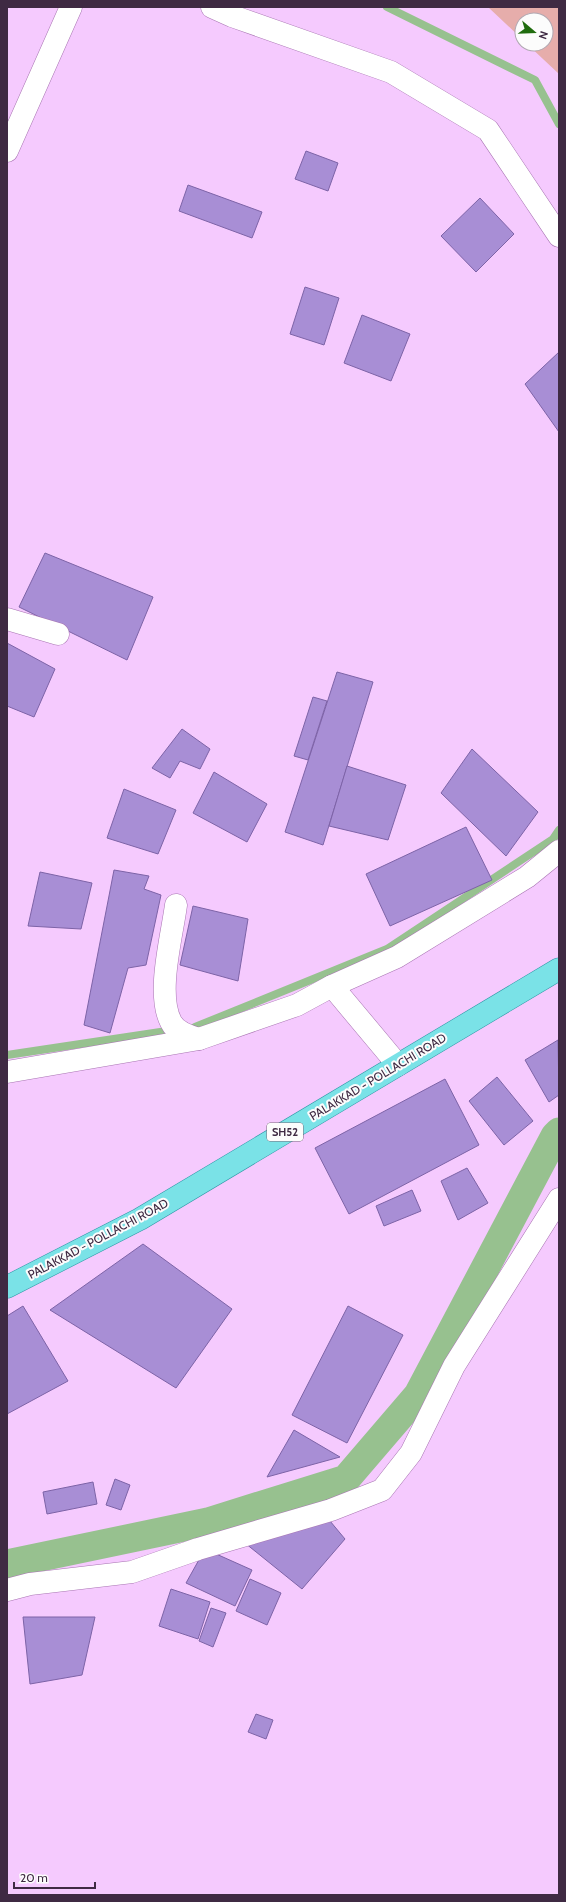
<svg xmlns="http://www.w3.org/2000/svg" width="566" height="1902" font-family="Cabin,sans-serif">
  <rect width="100%" height="100%" fill="#f5cafe"/>
  <path fill="#e6adab" d="M488 7H559V74L527 44H546V20H522V39Z"/>
  <g fill="none" stroke-linecap="round" stroke-linejoin="round">
    <g stroke="#97c18f" stroke-width="8">
      <path d="M387 7 535 80 559 124"/>
      <path d="M195 1027 387 949 553 839 559 830"/>
      <path d="M7 1055 167 1031"/>
    </g>
    <path stroke="#97c18f" stroke-width="29" d="M7 1564 208 1522 346 1479 418 1395 555 1136 559 1132"/>
  </g>
  <g fill="#a88ed5" stroke="#7d63a7">
    <path d="M306 151 338 163 328 191 295 179Z"/>
    <path d="M188 185 262 212 252 238 179 211Z"/>
    <path d="M480 198 514 234 476 272 441 236Z"/>
    <path d="M305 287 339 298 324 345 290 334Z"/>
    <path d="M362 315 410 334 391 381 344 363Z"/>
    <path d="M559 352V432L525 384Z"/>
    <path d="M45 553 153 597 127 660 19 607Z"/>
    <path d="M7 643 55 669 34 717 7 706Z"/>
    <path d="M337 672 373 682 323 845 285 832Z"/>
    <path d="M313 697 327 701 308 760 294 756Z"/>
    <path d="M182 729 210 749 200 769 180 761 170 778 152 768Z"/>
    <path d="M472 749 538 812 506 856 441 793Z"/>
    <path d="M347 766 406 785 388 840 329 826Z"/>
    <path d="M214 772 267 804 247 842 193 813Z"/>
    <path d="M124 789 176 810 158 854 107 838Z"/>
    <path d="M466 827 492 880 390 926 366 874Z"/>
    <path d="M114 870 149 876 144 889 161 895 146 965 128 968 110 1033 84 1025Z"/>
    <path d="M40 872 92 883 81 929 28 926Z"/>
    <path d="M193 906 248 919 238 981 180 965Z"/>
    <path d="M558 1040 559 1095 549 1102 525 1060Z"/>
    <path d="M497 1077 533 1121 504 1145 469 1101Z"/>
    <path d="M445 1079 479 1145 349 1214 315 1148Z"/>
    <path d="M467 1168 488 1203 458 1220 441 1181Z"/>
    <path d="M412 1190 421 1211 384 1226 376 1206Z"/>
    <path d="M143 1244 232 1309 176 1388 50 1310Z"/>
    <path d="M23 1306 68 1381 7 1414V1316Z"/>
    <path d="M348 1306 403 1335 347 1443 292 1415Z"/>
    <path d="M294 1430 340 1457 267 1477Z"/>
    <path d="M115 1479 130 1485 121 1510 106 1505Z"/>
    <path d="M93 1482 97 1504 47 1514 43 1492Z"/>
    <path d="M325 1515 345 1539 302 1589 240 1539Z"/>
    <path d="M205 1549 252 1570 235 1606 186 1583Z"/>
    <path d="M250 1579 281 1593 267 1625 236 1611Z"/>
    <path d="M171 1589 210 1602 198 1639 159 1626Z"/>
    <path d="M211 1608 226 1613 213 1647 199 1641Z"/>
    <path d="M23 1617H95L82 1675 30 1684Z"/>
    <path d="M256 1714 273 1720 266 1739 248 1732Z"/>
  </g>
  <g fill="none" stroke-linecap="round" stroke-linejoin="round">
    <g stroke="#a875b2" stroke-width="23">
      <g id="minor">
        <path d="M212 7 232 16 391 72 488 130 559 236"/>
        <path d="M7 151 71 7"/>
        <path d="M7 619 58 634"/>
        <path d="M176 905C172 936 156 994 171 1022 176 1032 188 1036 199 1039"/>
        <path d="M332 986 398 1065"/>
        <path d="M7 1072 199 1039 297 1005 332 986 397 957 527 877 559 851"/>
        <path d="M7 1590 30 1584 132 1572 198 1549 331 1510 382 1490 411 1453 454 1366 559 1199"/>
      </g>
    </g>
    <g stroke="#2c95a3" stroke-width="23">
      <path id="primary" d="M7 1287 140 1219 559 969"/>
    </g>
    <use href="#minor" stroke="#fff" stroke-width="22"/>
    <use href="#primary" stroke="#7ae2e7" stroke-width="22"/>
  </g>
  <g text-anchor="middle" stroke-width="4" stroke-linejoin="round" paint-order="stroke">
    <rect fill="#fcfcfc" stroke="#78697a" stroke-width="1" x="267" y="1123" width="36" height="18" rx="3"/>
    <g font-size="11" font-weight="bold" fill="#3f2a43">
      <text x="285" y="1136">SH52</text>
    </g>
    <g font-size="12" fill="#3f2a43" stroke="#fcfcfc">
      <text transform="translate(378 1077) rotate(-31)" y="4">PALAKKAD - POLLACHI ROAD</text>
      <text transform="translate(98 1239) rotate(-28)" y="4">PALAKKAD - POLLACHI ROAD</text>
    </g>
  </g>
  <rect width="566" height="1902" fill="none" stroke="#3f2a43" stroke-width="16"/>
  <g transform="translate(534 32) rotate(109)"><circle r="19" fill="#fcfcfc" stroke="#b0a8b2"/>
  <path d="M0-3L7 15L0 10L-7 15Z" fill="#206c0e"/>
  <text y="-6" font-size="11" font-weight="bold" text-anchor="middle" fill="#3f2a43">N</text>
  </g>
  <path d="M14 1882v6h81v-6" fill="none" stroke="#3f2a43" stroke-width="2"/>
  <text x="20" y="1882" font-size="12" fill="#3f2a43" stroke="#fcfcfc" stroke-width="3" paint-order="stroke">20 m</text>
</svg>
